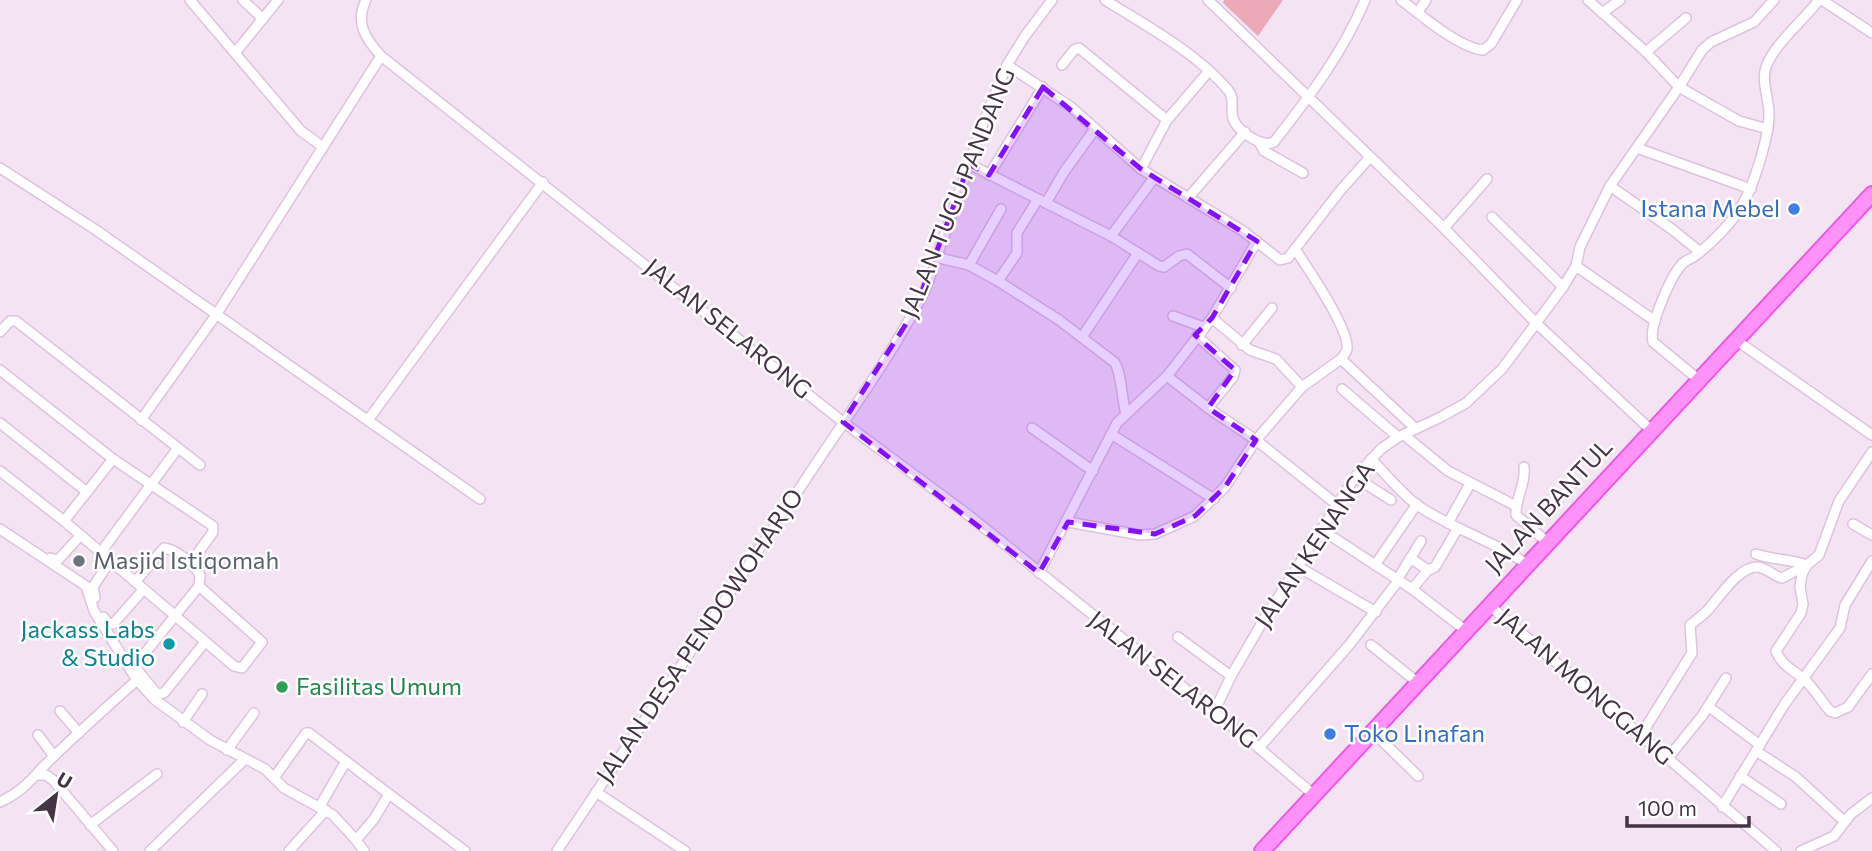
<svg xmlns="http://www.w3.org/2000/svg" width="1872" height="851" font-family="Commissioner,sans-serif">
  <rect width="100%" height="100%" fill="#f4e4f3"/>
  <path fill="#eca9b7" d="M1224 0H1283L1258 36 1223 3Z"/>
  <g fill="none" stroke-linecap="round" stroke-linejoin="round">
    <g stroke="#dec3de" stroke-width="12">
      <g id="minor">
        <path d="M190 0 301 131 323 147 381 56 843 422 967 514 1259 748 1314 795"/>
        <path d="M243 0 263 19"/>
        <path d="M366 0C355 23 365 38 381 56"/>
        <path d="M1105 0C1145 25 1197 53 1228 90 1236 99 1229 111 1234 121 1240 133 1263 148 1274 142 1309 97 1343 53 1365 0"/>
        <path d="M1208 0 1444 228 1537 324 1651 430"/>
        <path d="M1401 0C1421 15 1459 48 1483 50L1491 44 1517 0"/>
        <path d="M1588 0 1646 52 1679 87 1739 121 1768 129"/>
        <path d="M1822 0 1872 33"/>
        <path d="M1418 12 1426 0"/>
        <path d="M1602 13 1620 0"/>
        <path d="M1646 52 1686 18"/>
        <path d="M235 53 278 0"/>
        <path d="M1007 65 1071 107 1141 169 1243 231 1280 260 1288 258 1340 191 1370 157"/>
        <path d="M1062 65 1074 50 1079 48 1167 120"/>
        <path d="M1259 142 1264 151 1303 173"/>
        <path d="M1637 148 1751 189"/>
        <path d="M969 164 1111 236 1159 266 1164 267 1179 256 1187 254 1231 288"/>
        <path d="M0 168 96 230 480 499"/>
        <path d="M1141 169 1167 120 1209 71"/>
        <path d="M989 175 1043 87"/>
        <path d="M1610 186 1673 230 1700 252"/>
        <path d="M1188 198 1245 132"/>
        <path d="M1046 203 1064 172 1095 129"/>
        <path d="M1492 217 1563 287"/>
        <path d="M1444 228 1487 179"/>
        <path d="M1111 236 1154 178"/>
        <path d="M935 257 969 265 998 281 1059 320 1114 362C1121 369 1122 401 1126 414"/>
        <path d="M969 265 1001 209"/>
        <path d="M1576 266 1655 321"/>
        <path d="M998 281 1017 253V233L1038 199"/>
        <path d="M1173 316 1203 327"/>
        <path d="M1212 318 1250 350 1276 359 1302 387"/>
        <path d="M0 332 10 321H16L200 465"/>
        <path d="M1197 336 1235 370 1233 377 1208 408"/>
        <path d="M1082 337 1138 253"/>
        <path d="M1736 340 1872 435"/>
        <path d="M1242 345 1272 308"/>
        <path d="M1341 359 1416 429"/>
        <path d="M0 370 113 459 213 526V532L190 564"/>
        <path d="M1167 376 1208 408 1256 440 1336 504"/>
        <path d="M1699 380 1653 342C1648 327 1671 276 1682 264 1686 260 1691 259 1695 256 1712 243 1732 223 1742 205 1754 186 1769 136 1769 114 1769 99 1761 81 1766 67 1774 44 1804 20 1819 0"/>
        <path d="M1342 389 1398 437"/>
        <path d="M141 420 216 315 323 147"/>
        <path d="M368 420 543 182"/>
        <path d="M0 423 87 492"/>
        <path d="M1032 428 1093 471"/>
        <path d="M1111 434 1214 499"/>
        <path d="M1404 435 1448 471 1516 506"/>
        <path d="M1371 459C1386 474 1400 492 1417 505 1452 529 1492 540 1527 564"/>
        <path d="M1524 467C1526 485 1515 499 1516 515L1547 542"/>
        <path d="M0 471 64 521 234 666 242 668 262 642 199 586"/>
        <path d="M1355 477 1391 500"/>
        <path d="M64 521 113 459"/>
        <path d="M1068 522 1140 535 1155 534 1195 516 1225 487 1256 440 1302 387 1341 359C1344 355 1346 353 1347 349 1350 330 1307 267 1295 249"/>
        <path d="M1448 523 1470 484"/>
        <path d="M1853 524 1872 535"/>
        <path d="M0 529 86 586 94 611 137 680 154 699 210 740 265 769 284 788 333 815 356 840 364 851"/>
        <path d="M1322 530 1412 589 1465 630"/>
        <path d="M101 552 178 448"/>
        <path d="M1756 554C1773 560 1790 559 1807 565"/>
        <path d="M50 558 58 560 80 536"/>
        <path d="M1410 558 1428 570"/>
        <path d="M1375 565 1417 504"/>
        <path d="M1807 565 1802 574 1800 587 1803 604 1801 613 1776 651C1782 666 1792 669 1804 679 1814 688 1821 701 1830 711L1835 713 1848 707 1872 674"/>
        <path d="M1297 566 1376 612"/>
        <path d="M1039 573 1117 423 1167 376 1178 362 1212 318 1257 241"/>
        <path d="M1397 580 1421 541"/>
        <path d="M135 582 164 548C177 550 194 564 200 575L199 586 137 663V670L157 694 164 693 205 642"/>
        <path d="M1412 589 1428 570 1435 567 1458 528"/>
        <path d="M95 598 93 587 110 561"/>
        <path d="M1489 605 1776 851"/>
        <path d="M103 617 109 624H113L143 590"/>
        <path d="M1178 637 1231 676"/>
        <path d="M1371 645 1417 682"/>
        <path d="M1709 707 1760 745"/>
        <path d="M60 711 79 733"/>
        <path d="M1214 712 1231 676 1263 621 1355 477 1381 449 1398 437 1439 418 1466 403 1502 369 1563 287 1576 266 1580 247 1610 186 1679 87 1702 50 1711 42 1754 22 1774 0"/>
        <path d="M183 722 202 694"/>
        <path d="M1372 731 1418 776"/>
        <path d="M38 735 54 756"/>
        <path d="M1641 735 1692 653 1690 625C1695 621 1702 616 1707 611 1719 598 1738 567 1757 567 1766 567 1773 576 1782 578L1807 565 1819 555 1839 501 1872 452"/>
        <path d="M1259 748 1350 644 1398 581"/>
        <path d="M227 750 254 713"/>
        <path d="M1756 751 1796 777 1845 822"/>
        <path d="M1668 758 1702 716 1726 678"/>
        <path d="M37 775H46L53 780 113 851"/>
        <path d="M1740 776 1781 804"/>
        <path d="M274 778 306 733H309L389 794"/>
        <path d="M596 792 685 851"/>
        <path d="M0 802C26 790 34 775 53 757 80 731 109 705 137 680"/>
        <path d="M320 806 346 761"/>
        <path d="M1722 807 1784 705 1840 628 1845 605 1872 561"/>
        <path d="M90 825 157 774"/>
        <path d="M356 840 374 819 389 794 465 851"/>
        <path d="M150 851 245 759"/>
        <path d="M289 851 326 810"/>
        <path d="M557 851C638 729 721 607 802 485 844 420 892 357 926 288L984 121 1007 65 1025 36 1052 0"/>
        <path d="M1801 851 1834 836 1851 814 1872 798"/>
      </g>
    </g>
    <g stroke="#ee58e8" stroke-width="18">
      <path id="primary" d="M1262 851 1872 194"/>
    </g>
    <use href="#minor" stroke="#fff" stroke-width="9"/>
    <use href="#primary" stroke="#ff92f9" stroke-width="14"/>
  </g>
  <path fill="#8510ff" fill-opacity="0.2" stroke="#8510ff" stroke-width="5" stroke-dasharray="14 9" stroke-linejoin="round" d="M1043 87 1141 169 1257 241 1212 318 1195 335 1235 370 1208 408 1256 440 1225 487 1195 516 1155 534 1068 522 1039 573 843 422 915 310 969 164 989 175Z"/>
  <g fill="#3f7fe0" stroke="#fff" stroke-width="2.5">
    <circle cx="1794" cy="209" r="7"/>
    <circle cx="1330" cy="734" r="7"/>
  </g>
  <circle fill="#6b7280" stroke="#fff" stroke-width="2.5" cx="79" cy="561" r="7"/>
  <circle fill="#0f9aa8" stroke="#fff" stroke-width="2.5" cx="169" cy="644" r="7"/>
  <circle fill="#2e9e5b" stroke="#fff" stroke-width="2.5" cx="282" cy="687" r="7"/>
  <g text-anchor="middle" stroke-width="5" stroke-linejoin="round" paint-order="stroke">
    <g font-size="24" fill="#453346" stroke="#fff">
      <text transform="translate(958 193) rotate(-68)" y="8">JALAN TUGU PANDANG</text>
      <text transform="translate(728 329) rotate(39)" y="8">JALAN SELARONG</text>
      <text transform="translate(1549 506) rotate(-47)" y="8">JALAN BANTUL</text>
      <text transform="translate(1315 545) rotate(-56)" y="8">JALAN KENANGA</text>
      <text transform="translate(700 636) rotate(-56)" y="8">JALAN DESA PENDOWOHARJO</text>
      <text transform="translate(1173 680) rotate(38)" y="8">JALAN SELARONG</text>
      <text transform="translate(1585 687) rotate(41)" y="8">JALAN MONGGANG</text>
    </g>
    <g font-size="24" fill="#366cbe" stroke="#fff" text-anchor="end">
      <text x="1780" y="217">Istana Mebel</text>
      <text x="1344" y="742" text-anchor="start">Toko Linafan</text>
    </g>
    <g font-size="24" fill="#5b616d" stroke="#fff" text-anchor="start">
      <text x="93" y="569">Masjid Istiqomah</text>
    </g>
    <g font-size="24" fill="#0d838f" stroke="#fff" text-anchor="end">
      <text x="155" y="638">Jackass Labs<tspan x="155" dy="28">&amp; Studio</tspan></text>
    </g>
    <g font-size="24" fill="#27864d" stroke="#fff" text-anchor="start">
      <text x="296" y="695">Fasilitas Umum</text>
    </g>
  </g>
  <g transform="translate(56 795) rotate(30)" stroke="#ffffff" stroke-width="5" paint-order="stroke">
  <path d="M0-5L12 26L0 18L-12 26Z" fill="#453346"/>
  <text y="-10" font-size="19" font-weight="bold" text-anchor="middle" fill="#453346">U</text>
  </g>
  <path d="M1627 816v10h122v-10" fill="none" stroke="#453346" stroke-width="3.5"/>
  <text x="1638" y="816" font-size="21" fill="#453346" stroke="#ffffff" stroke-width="5" paint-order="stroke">100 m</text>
</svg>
